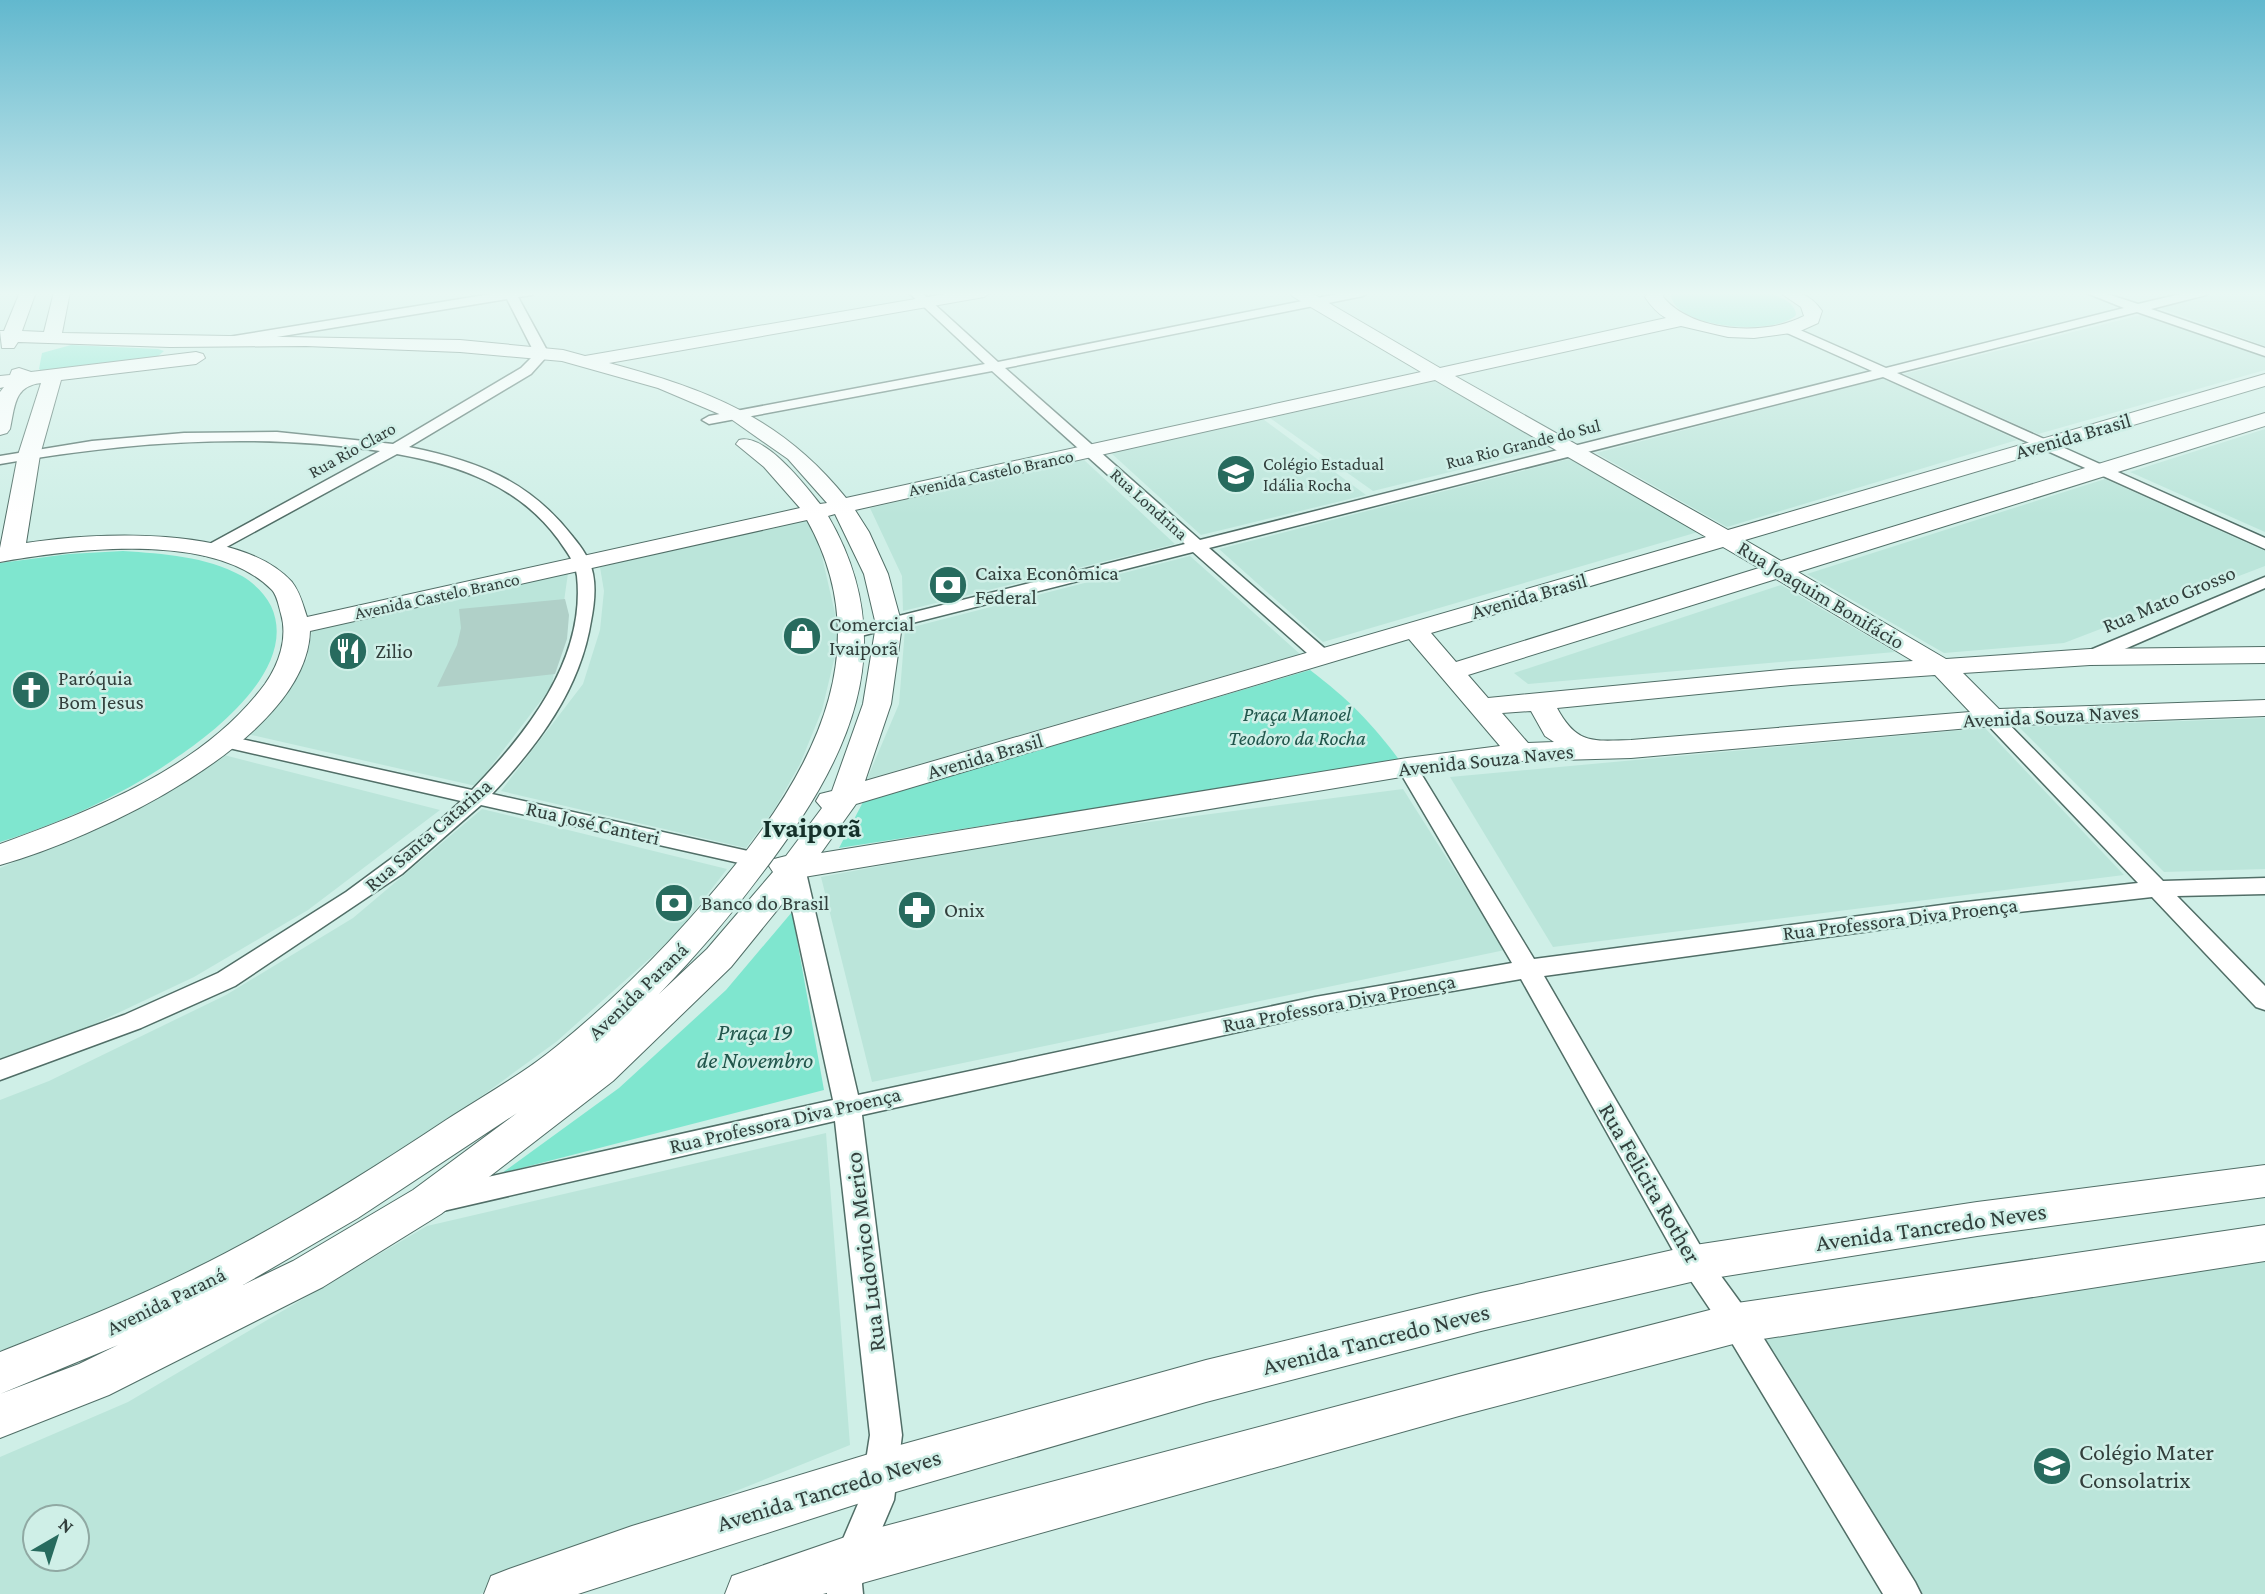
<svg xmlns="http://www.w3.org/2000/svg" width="2265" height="1594" font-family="'Crimson Pro',serif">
  <rect width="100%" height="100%" fill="#cfefe7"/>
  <g fill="#bbe5da" fill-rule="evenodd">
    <path d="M2224 292H2265V346L2160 308Z"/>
    <path d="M2145 314 2265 356V370L2038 434 1904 374Z"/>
    <path d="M1884 378 2017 440 1727 527 1596 453Z"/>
    <path d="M1438 380 1551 447 1373 491 1270 418Z"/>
    <path d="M1263 419 1366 495 1201 535 1111 453Z"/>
    <path d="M2265 429V532L2130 472Z"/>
    <path d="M1573 458 1698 532 1323 642 1219 549Z"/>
    <path d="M1083 459 1175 544 903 611 902 576 870 508Z"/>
    <path d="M2105 479 2265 551V566L2064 643 1944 653 1807 574Z"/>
    <path d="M806 519 817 535 840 635 822 710 800 764 774 810 746 848 501 791 583 684 600 630 604 591 600 567Z"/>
    <path d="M1190 556 1300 654 867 779 899 704 905 629Z"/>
    <path d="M568 573 552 686 476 786 247 734 281 699 307 659 312 630Z"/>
    <path d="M1781 585 1895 652 1528 684 1514 673Z"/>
    <path d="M2265 718V869L2164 872 2019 727Z"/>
    <path d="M1985 728 2124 875 1553 947 1450 777Z"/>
    <path d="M224 755 440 810 308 910 194 977 46 1047 0 1065V868L67 840 171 791Z"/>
    <path d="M1403 789 1505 950 872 1082 821 877 1041 836Z"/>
    <path d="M482 809 727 869 676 935 556 1042 388 1164 119 1311 0 1359V1100L49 1081 226 995 353 918Z"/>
    <path d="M826 1133 850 1445 480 1594H0V1457L128 1402 427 1226ZM35 1517H77V1559H35Z"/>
    <path d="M2265 1255V1594H1920L1760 1337Z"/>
  </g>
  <g fill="#7fe6cf">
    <path d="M1675 292C1700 292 1794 281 1796 315 1775 336 1677 329 1671 296Z"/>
    <path d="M71 345 158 349 164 351 157 357 43 372 39 369 42 353Z"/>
    <path d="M123 551C164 554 205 556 242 576 254 583 265 594 271 606 299 666 217 731 173 760 121 796 60 823 0 842V563L69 554Z"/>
    <path d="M1310 670C1347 698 1372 723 1400 761L839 848 863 802Z"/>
    <path d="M792 912 824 1090 502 1173 619 1088 726 990Z"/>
  </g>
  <path fill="#b0d0c8" d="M565 599 569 615 567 639 555 674 437 687 457 645 461 628 459 609Z"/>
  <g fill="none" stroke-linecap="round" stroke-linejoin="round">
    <g stroke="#516e67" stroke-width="3">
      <g id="street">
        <path d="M503 292H534L532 295 518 297 549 354 531 374 409 447C477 461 529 480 573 537 582 548 590 559 593 574 596 589 594 606 591 621 580 690 538 745 492 794L757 853 765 855 768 860 765 865 757 867 481 805 402 874 235 986 141 1028 0 1080V1060L124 1015 218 973 346 892 426 833 461 801 216 745 213 741 216 737 223 735 472 790C526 734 586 660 577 576 575 561 566 551 558 539 519 486 459 465 397 454L210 556 204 555 202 551 204 547 380 451C253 432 126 442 0 464V456L92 441 184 433 277 432 393 444 521 368 535 354 507 299 228 345 222 341 228 337Z"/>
        <path d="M908 292H921L998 362 1347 292H1369L1363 296 1005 368 1200 540 1872 371 1787 333V327L1791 326 1886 368 2124 308 2084 292H2101L2138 304 2189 292H2208L2206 295 2151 309 2265 348V356L2137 312 1897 373 2265 538V549L1883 377 1209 548 1330 653 1332 657 1330 661H1316L1193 552 853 638 847 637 844 633 847 629 1185 544 992 371 709 424 702 420 709 416 985 364Z"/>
        <path d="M2265 577V588L2097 661 2090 663 2081 657 2083 653Z"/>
        <path d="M1992 712 1999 714 2163 881 2265 878V894L2177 896 2265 986V1010L2256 1007 2152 897 1957 919 1544 976 1705 1254 1748 1313 1915 1582 1921 1594H1883L1726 1333 1685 1272 1521 979 1315 1015 862 1115 902 1435 894 1500 868 1561 862 1584 863 1594H827L826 1584 834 1560 860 1499 870 1435 835 1121 443 1211 433 1207 429 1199 433 1191 443 1187 833 1100 783 868 786 863 794 861 802 863 805 868 858 1095 1315 997 1512 963 1397 767 1400 763H1414L1417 767 1534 959 1957 903 2138 883 1985 722 1982 718 1985 714Z"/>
      </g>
    </g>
    <g stroke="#516e67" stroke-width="2">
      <g id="secondary">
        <path d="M20 292H36L22 331 44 332 54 292H70L62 333 460 340 563 350 585 356 956 292H992L984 297 609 363C706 389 781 417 846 498L1421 372 1292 296 1290 292H1310L1440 368 1666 318C1657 313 1651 306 1645 297L1648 292H1664L1663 297C1692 332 1764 337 1804 316L1801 307 1779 292C1798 291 1810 294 1822 311L1818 323 1798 332 1754 338 1728 337 1681 326 1455 376 1728 530 2265 374V386L1745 540 1781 561 2265 413V426L1798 572 1946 659 2090 649 2265 647V663L2090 665 1963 673 1999 709 2265 700V716L1992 726 1631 758 1520 761 1407 776 804 877 731 967 613 1081 441 1214 323 1287 109 1395 0 1438V1394L79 1364 118 1345 0 1394V1352C65 1326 130 1301 194 1269 281 1226 365 1174 446 1120 483 1096 523 1074 557 1046 625 991 686 927 740 859 819 759 876 643 807 520L310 631C307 741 91 840 0 865V844C94 810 204 767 265 684 279 664 288 638 281 614 279 607 277 595 272 590 214 531 74 549 0 562V548L18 455 41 383C14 386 15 406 10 429L7 433 0 435V392L4 387 0 388V376L10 375 12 370 19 368 31 372 196 352 203 354 205 358 196 364 61 380 40 455 26 543C95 532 241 525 292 582 300 592 303 605 307 617L800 508 764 467 736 444 739 440C765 433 805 485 820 504L827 503 788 459 731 419 658 388 562 361 460 352 306 346 170 347 18 342 14 348H2L0 331H4ZM1435 380 1706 537 865 781 891 704 902 625 888 574 869 532 855 510ZM835 514 864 574 876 625 863 704 832 791 820 794 816 801 822 808 786 856 774 859 769 866 773 872 707 949 659 994C697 955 731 915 763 872 847 762 905 648 828 516ZM1723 547 1759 568 1456 662 1431 633ZM1776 579 1913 661 1791 669 1488 698 1468 675ZM1409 639 1500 746 1407 758 821 853 856 804ZM1935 675 1970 712 1631 740C1593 741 1577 745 1557 708L1791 685ZM1531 711 1545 736 1554 742 1528 743 1502 713ZM517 1113 413 1190 293 1261 243 1285 358 1218Z"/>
        <path d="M2265 1165V1197L1977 1236 1695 1281 1481 1331 1206 1402 882 1496 578 1594H484L491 1576 509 1569 632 1526 882 1450 1206 1360 1481 1293 1695 1245 1977 1202Z"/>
        <path d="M2265 1225V1261L1737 1343 1459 1416 823 1594H725L732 1576 851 1535 1459 1374 1737 1303Z"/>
      </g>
    </g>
    <use href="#street" fill="#fff" fill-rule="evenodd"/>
    <use href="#secondary" fill="#fff" fill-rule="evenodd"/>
  </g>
  <linearGradient id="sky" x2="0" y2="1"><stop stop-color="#62b8ce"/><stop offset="0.57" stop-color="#e9f8f4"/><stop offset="1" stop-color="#e9f8f4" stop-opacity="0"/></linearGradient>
  <rect width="2265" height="515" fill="url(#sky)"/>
  <defs>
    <g id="school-disc" transform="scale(2.0125)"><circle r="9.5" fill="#276b5e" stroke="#cfefe7"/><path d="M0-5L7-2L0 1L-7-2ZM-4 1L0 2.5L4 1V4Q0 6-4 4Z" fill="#fff"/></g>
    <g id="bank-disc" transform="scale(2.0125)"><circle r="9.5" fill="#276b5e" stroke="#cfefe7"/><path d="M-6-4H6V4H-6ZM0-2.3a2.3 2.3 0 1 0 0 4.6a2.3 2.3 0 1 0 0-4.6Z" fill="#fff"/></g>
    <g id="shop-disc" transform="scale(2.0125)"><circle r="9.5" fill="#276b5e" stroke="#cfefe7"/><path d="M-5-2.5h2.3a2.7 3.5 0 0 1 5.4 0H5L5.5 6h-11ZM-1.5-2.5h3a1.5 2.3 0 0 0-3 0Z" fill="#fff"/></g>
    <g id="restaurant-disc" transform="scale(2.0125)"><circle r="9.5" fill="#276b5e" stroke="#cfefe7"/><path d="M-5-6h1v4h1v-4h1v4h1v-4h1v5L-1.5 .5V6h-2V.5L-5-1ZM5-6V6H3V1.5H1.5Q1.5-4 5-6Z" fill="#fff"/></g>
    <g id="church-disc" transform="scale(2.0125)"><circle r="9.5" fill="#276b5e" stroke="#cfefe7"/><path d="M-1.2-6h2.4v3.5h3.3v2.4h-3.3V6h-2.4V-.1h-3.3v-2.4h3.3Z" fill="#fff"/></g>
    <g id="pharmacy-disc" transform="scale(2.0125)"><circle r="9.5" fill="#276b5e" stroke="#cfefe7"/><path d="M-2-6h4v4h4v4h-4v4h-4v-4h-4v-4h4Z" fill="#fff"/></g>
  </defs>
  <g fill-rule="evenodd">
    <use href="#school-disc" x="1236" y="474"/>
    <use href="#bank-disc" x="948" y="585"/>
    <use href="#shop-disc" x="802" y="636"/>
    <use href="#restaurant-disc" x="348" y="651"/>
    <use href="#church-disc" x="31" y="690"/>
    <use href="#bank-disc" x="674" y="903"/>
    <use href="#pharmacy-disc" x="917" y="910"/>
    <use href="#school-disc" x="2052" y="1466"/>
  </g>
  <g text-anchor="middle" stroke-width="5" stroke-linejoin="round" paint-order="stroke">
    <g font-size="18" fill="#323f3c" stroke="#cfefe7">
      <text transform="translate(1523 444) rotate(-14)" y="6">Rua Rio Grande do Sul</text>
      <text transform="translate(352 450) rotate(-29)" y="6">Rua Rio Claro</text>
      <text transform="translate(991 473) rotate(-12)" y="6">Avenida Castelo Branco</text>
      <text transform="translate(1149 504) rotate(42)" y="6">Rua Londrina</text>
      <text transform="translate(437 596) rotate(-12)" y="6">Avenida Castelo Branco</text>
    </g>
    <g font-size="18" fill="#323f3c" stroke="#cfefe7" text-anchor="start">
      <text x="1263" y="470">Colégio Estadual<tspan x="1263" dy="21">Idália Rocha</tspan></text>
    </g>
    <g font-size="21" fill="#323f3c" stroke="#cfefe7">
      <text transform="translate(2073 436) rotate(-16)" y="7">Avenida Brasil</text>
      <text transform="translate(1821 595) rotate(31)" y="7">Rua Joaquim Bonifácio</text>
      <text transform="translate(1529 596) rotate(-16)" y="7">Avenida Brasil</text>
      <text transform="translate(2169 599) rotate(-23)" y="7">Rua Mato Grosso</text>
      <text transform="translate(2051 716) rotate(-3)" y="7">Avenida Souza Naves</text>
      <text transform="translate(985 756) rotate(-16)" y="7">Avenida Brasil</text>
      <text transform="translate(1486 760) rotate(-6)" y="7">Avenida Souza Naves</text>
      <text transform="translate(593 823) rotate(13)" y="7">Rua José Canteri</text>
      <text transform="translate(428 835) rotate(-41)" y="7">Rua Santa Catarina</text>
      <text transform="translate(1900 919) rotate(-7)" y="7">Rua Professora Diva Proença</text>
      <text transform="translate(638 991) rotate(-44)" y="7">Avenida Paraná</text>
      <text transform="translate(1339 1003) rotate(-11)" y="7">Rua Professora Diva Proença</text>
      <text transform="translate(785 1120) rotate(-13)" y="7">Rua Professora Diva Proença</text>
      <text transform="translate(166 1301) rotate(-26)" y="7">Avenida Paraná</text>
    </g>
    <g font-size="21" fill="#323f3c" stroke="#cfefe7" text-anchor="start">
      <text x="975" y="580">Caixa Econômica<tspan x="975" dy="24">Federal</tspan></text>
      <text x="829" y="631">Comercial<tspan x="829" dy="24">Ivaiporã</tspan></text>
      <text x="375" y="658">Zilio</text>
      <text x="58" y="685">Paróquia<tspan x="58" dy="24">Bom Jesus</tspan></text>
      <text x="701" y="910">Banco do Brasil</text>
      <text x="944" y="917">Onix</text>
    </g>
    <g font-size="21" font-style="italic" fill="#20554b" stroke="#cfefe7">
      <text x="1297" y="721">Praça Manoel<tspan x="1297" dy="24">Teodoro da Rocha</tspan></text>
    </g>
    <g font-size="24" font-style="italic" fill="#20554b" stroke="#cfefe7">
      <text x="755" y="1040">Praça 19<tspan x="755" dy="28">de Novembro</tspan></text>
    </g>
    <g font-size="24" fill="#323f3c" stroke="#cfefe7">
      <text transform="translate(1650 1183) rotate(60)" y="8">Rua Felicita Rother</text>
      <text transform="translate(1931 1227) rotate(-8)" y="8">Avenida Tancredo Neves</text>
      <text transform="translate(865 1252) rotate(-97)" y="8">Rua Ludovico Merico</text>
      <text transform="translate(1376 1339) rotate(-14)" y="8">Avenida Tancredo Neves</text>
      <text transform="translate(829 1490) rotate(-17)" y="8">Avenida Tancredo Neves</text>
    </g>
    <g font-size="24" fill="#323f3c" stroke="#cfefe7" text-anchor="start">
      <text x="2079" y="1460">Colégio Mater<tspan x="2079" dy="28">Consolatrix</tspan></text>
    </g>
    <g font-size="28" font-weight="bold" fill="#15302a" stroke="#cfefe7">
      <text x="812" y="837">Ivaiporã</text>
    </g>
  </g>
  <g transform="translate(56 1538) rotate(39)"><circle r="33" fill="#cfefe7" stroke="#90a9a3" stroke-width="2"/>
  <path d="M0-5L12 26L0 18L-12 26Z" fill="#276b5e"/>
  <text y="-10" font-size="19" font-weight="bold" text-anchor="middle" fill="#323f3c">N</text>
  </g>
</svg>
